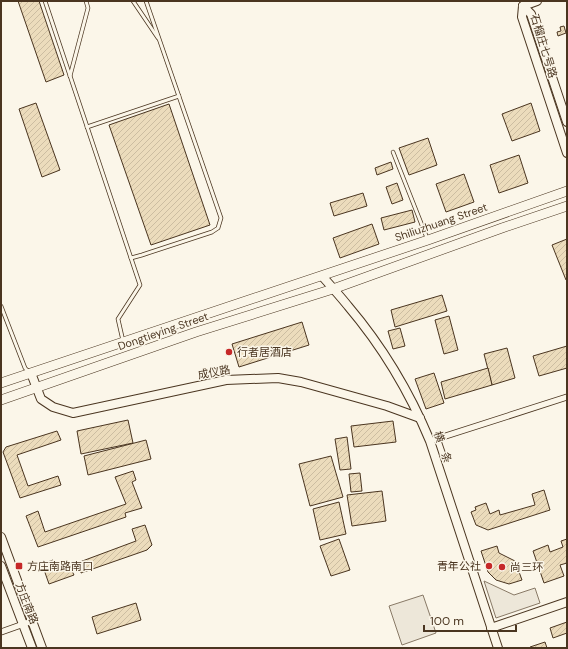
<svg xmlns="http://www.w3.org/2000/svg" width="568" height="649" font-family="'DM Sans','Noto Sans SC',sans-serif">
  <defs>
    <pattern id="building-hatch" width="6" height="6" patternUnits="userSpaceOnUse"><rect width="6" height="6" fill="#ecdcbc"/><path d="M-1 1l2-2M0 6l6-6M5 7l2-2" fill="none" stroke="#ccbda1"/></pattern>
  </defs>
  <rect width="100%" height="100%" fill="#fbf6e9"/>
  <g fill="#ede7d9" stroke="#887966">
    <path d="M484 581 514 595 535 588 540 603 496 618Z"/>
    <path d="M423 595 436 633 402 645 389 606Z"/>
  </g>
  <g fill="url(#building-hatch)" stroke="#4a3520">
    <path d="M18 1H39L64 75 46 82Z"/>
    <path d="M564 26 566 33 558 36 557 32 561 31 560 27Z"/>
    <path d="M36 103 60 170 42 177 19 109Z"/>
    <path d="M531 103 540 131 512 141 502 114Z"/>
    <path d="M169 104 210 225 151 245 109 125Z"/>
    <path d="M428 138 437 165 409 175 399 148Z"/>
    <path d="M519 155 528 183 499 193 490 165Z"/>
    <path d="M391 162 393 169 377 175 375 168Z"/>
    <path d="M464 174 474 202 446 212 436 184Z"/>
    <path d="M397 183 403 200 392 204 386 187Z"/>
    <path d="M363 193 367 206 334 216 330 203Z"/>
    <path d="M412 210 415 222 384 230 381 218Z"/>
    <path d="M372 224 379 244 340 258 333 238Z"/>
    <path d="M567 239V280H566L552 245Z"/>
    <path d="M442 295 447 311 395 327 391 310Z"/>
    <path d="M449 316 458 350 444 354 435 320Z"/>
    <path d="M302 322 309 345 239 367 232 344Z"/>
    <path d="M400 328 405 346 393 349 388 331Z"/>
    <path d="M567 346V368L539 376 533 356Z"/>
    <path d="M507 348 515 378 492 385 484 354Z"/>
    <path d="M488 368 492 385 445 399 441 382Z"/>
    <path d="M434 373 444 403 426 409 415 379Z"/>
    <path d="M128 420 133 443 81 454 77 431Z"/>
    <path d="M393 421 396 442 354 447 351 426Z"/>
    <path d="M57 431 61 440 17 455 28 486 58 476 61 485 20 498 3 452 6 447Z"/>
    <path d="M347 437 351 469 340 470 335 439Z"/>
    <path d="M146 440 151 459 88 475 84 456Z"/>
    <path d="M331 456 343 497 310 506 299 464Z"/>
    <path d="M133 471 136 480 132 482 142 508 125 513 126 517 38 547 26 516 38 511 45 532 126 504 115 477Z"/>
    <path d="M360 473 362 491 351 492 349 474Z"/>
    <path d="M544 490 550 510 488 530 476 525 471 512 476 510 475 507 486 503 490 514 499 510 500 515 535 505 532 494Z"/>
    <path d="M382 491 386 521 352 526 347 495Z"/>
    <path d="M339 502 346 534 320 540 313 509Z"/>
    <path d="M145 525 152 545 147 550 81 573 77 563 136 541 132 529Z"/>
    <path d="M339 539 350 570 331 576 320 546Z"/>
    <path d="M567 539V563L560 565 564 576 544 583 533 551 548 545 550 552 563 547 561 541Z"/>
    <path d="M497 546 499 553 515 561 522 580 509 584 496 580 488 572 481 551Z"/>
    <path d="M53 560 57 571 70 567 74 575 49 584 42 564Z"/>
    <path d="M136 603 141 620 97 634 92 617Z"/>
    <path d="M567 622V633L553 638 550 628Z"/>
    <path d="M545 642 547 648H530V647Z"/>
  </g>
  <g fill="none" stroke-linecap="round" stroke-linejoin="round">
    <g stroke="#4a3520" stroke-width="4.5">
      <g id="lane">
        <path d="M45 1 140 285 118 319 123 341"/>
        <path d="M133 1 158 38"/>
        <path d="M70 76 88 8 86 1"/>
        <path d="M87 127 179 96"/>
        <path d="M393 152 427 238"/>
        <path d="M131 258 142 255 212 232 218 228 221 218 146 1"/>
        <path d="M1 306 25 368 29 372"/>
      </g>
    </g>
    <g stroke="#4a3520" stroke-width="7">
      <g id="street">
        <path d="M430 441 567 397"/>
        <path d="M1 632 32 621"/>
      </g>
    </g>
    <g stroke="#4a3520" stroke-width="10">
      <g id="secondary">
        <path d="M523 6 522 17 567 153"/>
        <path d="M523 6 531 14 567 122"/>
        <path d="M523 6 537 1"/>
        <path d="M322 276C331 286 340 296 348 306 382 346 410 393 430 441L498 648"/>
        <path d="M31 373 41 399 53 407 73 413 226 380 278 378 301 382 387 406 420 418"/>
        <path d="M1 537 42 648"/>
        <path d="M1 566 32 648"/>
        <path d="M491 628 567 602"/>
      </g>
    </g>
    <g stroke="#4a3520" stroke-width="10">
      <g id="primary">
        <path d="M1 383 428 240 567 191"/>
        <path d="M1 400 196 332 333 289 502 228 567 206"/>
      </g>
    </g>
    <use href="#lane" stroke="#fbf6e9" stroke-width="3"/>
    <use href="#street" stroke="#fbf6e9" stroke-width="5.5"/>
    <use href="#secondary" stroke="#fbf6e9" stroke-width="8"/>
    <use href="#primary" stroke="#fbf6e9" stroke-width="9"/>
  </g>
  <g fill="#c62828" stroke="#fbf6e9" stroke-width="1.5">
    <circle cx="229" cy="352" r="4"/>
    <rect x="15" y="562" width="8" height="8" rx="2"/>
    <circle cx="489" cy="566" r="4"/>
    <circle cx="502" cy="567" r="4"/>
  </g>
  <g text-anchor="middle" stroke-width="3" stroke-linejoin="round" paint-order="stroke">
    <g font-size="11" fill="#4a3520" stroke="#fbf6e9">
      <text transform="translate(544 46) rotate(73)" y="4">石榴庄七号路</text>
      <text transform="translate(441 222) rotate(-19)" y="4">Shiliuzhuang Street</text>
      <text transform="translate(163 331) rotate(-19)" y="4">Dongtieying Street</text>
      <text transform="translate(214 372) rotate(-10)" y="4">成仪路</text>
      <text transform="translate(443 447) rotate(71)" y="4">横一条</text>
      <text transform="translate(27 603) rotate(69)" y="4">方庄南路</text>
    </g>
    <g font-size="11" fill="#4a3520" stroke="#fbf6e9" text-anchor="start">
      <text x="237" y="356">行者居酒店</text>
      <text x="27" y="570">方庄南路南口</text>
      <text x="481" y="570" text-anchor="end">青年公社</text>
      <text x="510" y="571">尚三环</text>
    </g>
  </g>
  <rect width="568" height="649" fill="none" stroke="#4a3520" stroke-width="4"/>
  <path d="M424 625v6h92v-6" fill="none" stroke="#4a3520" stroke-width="2"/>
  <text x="430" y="625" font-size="12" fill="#4a3520" stroke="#fbf6e9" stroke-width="3" paint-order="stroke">100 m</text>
</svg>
